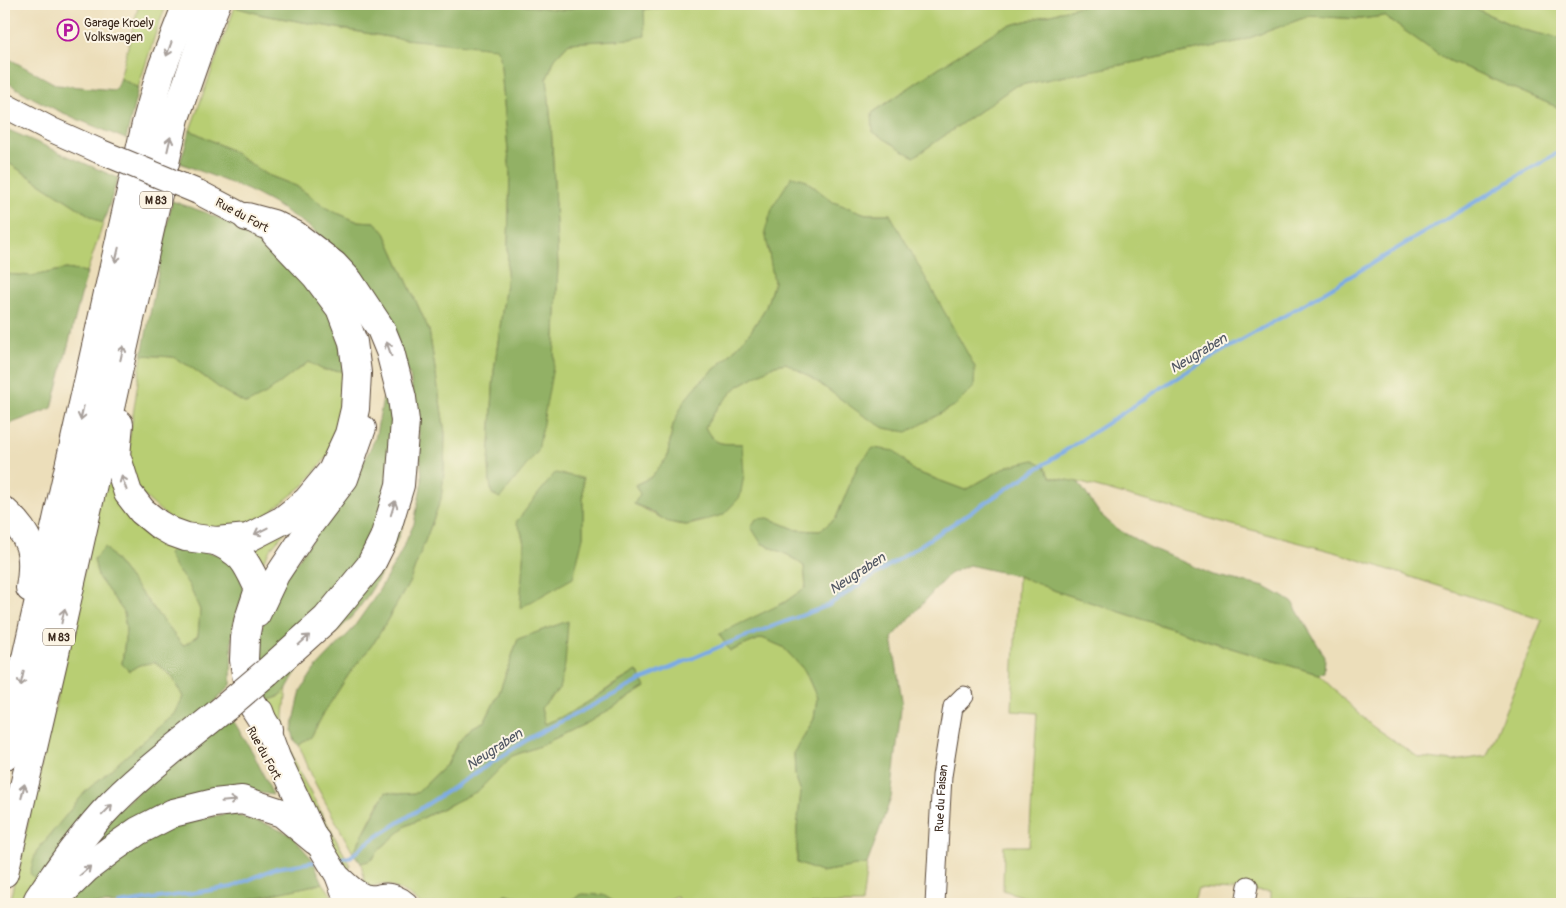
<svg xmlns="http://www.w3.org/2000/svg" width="1566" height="908" font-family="Pangolin,sans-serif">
  <rect width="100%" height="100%" fill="#fcf5e5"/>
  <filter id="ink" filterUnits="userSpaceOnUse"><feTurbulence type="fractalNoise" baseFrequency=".02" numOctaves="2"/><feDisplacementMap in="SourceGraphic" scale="10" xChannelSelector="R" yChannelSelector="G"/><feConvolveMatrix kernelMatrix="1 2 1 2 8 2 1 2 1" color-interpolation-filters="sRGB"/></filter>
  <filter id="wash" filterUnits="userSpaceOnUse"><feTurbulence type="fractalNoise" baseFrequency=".0096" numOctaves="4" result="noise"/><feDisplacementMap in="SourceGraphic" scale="20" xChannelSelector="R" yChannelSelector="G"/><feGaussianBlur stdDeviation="1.12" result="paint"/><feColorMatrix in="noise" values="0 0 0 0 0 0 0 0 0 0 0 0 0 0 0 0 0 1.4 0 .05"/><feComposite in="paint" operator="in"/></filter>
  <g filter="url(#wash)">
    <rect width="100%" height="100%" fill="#ecdeba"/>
    <g fill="#b8ce73" stroke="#7a7c48" fill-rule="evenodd">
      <path d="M139 4H167L157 29 138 88 120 78Z"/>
      <path d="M506 4H578L580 6 565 10Z"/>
      <path d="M721 4H1087L1001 28 941 66 872 113 914 157 1015 86 1241 41 1309 16 1360 19 1384 16 1443 58 1557 107 1562 106V904H1271V892L1198 888 1193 904H1045L1003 890 1004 846H1029L1037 713 1012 711 1018 576 1056 591 1231 648 1318 674 1372 726 1418 757 1454 761 1487 756 1542 620 1338 553 1233 525 1078 482 1051 477 1045 466H1008L965 490 914 471 895 451 858 465 836 518 820 531 797 530 768 518 761 543 790 556 804 566 806 587 785 602 730 651 762 638 783 647 805 671 817 698 814 719 794 752 795 775 801 792 797 828V863L821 872 867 864 862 904H683L677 897 661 904H618L582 894 564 904H555L506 894 491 904H421L409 895 391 886 381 884 366 888 361 863 371 860 381 848 406 826 452 804 495 773 512 756 537 747 589 722 646 687 637 671 613 685 574 712 545 724 541 708 559 689 568 622 518 639 499 693 485 721 471 728 457 744 448 763 417 793 399 794 380 801 353 853 315 783 299 745 311 737 325 711 349 674 375 641 409 583 441 499 444 473 445 433 429 330 385 233 375 222 356 221 330 210 296 186 265 174 232 151 190 130 235 7 263 15 394 38 496 47 500 55 510 174 507 276 494 371 489 464 490 483 554 361 558 265 551 123 547 78 555 58 569 43 631 39 644 9ZM804 179 833 202 866 214H890L836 395 812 378 786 363 775 365 738 386 718 407 705 427C715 447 721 443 741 444L705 521C699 522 692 525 685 525 666 524 651 511 634 504L641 494 635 485 651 477 667 458 673 425 700 382 726 359 751 331 766 307 774 282 771 261 767 247ZM583 478V537L521 608 524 543 521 531Z"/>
      <path d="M1465 4H1562V39L1523 30Z"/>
      <path d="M4 160 103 224 87 272 66 269 32 276 4 274Z"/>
      <path d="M142 355 173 357 191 367 222 390 246 404 309 362 323 370 348 371V404L334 448 304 485 264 517 224 533 172 521 136 489 128 448Z"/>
      <path d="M108 458 176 547 174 566 189 585 200 610 198 636 183 646 105 547 94 559 98 577 124 612 126 631 122 664 129 671 139 665 155 662 172 676 183 697 175 714 86 791 36 852 38 882 28 904H9L58 693Z"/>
      <path d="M292 524 271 548 258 570 249 554 274 532Z"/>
      <path d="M287 687 284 715 285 736 298 770 350 865 348 872 285 757 266 710 265 697 269 700 279 697Z"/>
      <path d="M323 883 338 904H263L250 899Z"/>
    </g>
    <g fill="#92b165" stroke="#666e42">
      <path d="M236 4H506L565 10 579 6 578 4H721L644 9 645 36 631 39 569 43 555 58 547 78 551 123 558 265 554 361 538 451 500 498 492 494 490 483 489 464 494 371 507 276 510 174 500 56 496 48 394 38 263 15 235 7Z"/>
      <path d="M1087 4H1465L1523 30 1562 39V106L1557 107 1443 58 1384 16 1360 19 1309 16 1241 41 1015 86 914 157 873 132 872 113 941 66 1001 28Z"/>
      <path d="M4 56 57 85 115 90 120 78 138 88 126 139C84 122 41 106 4 80Z"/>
      <path d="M4 128 118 178 103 224 4 160Z"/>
      <path d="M190 130 232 151 265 174 296 186 330 210 356 221 375 222 385 233 429 330 445 433 444 473 441 499 409 583 375 641 349 674 325 711 311 737 299 745 295 742 292 730 301 690 314 670 351 631 375 597 398 558 414 524 422 481 419 434 410 376 344 258 310 227 276 205 248 190 180 163Z"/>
      <path d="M792 176 804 179 833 202 866 214H890L975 367 974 387 956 405 907 432 884 428 861 414 812 378 786 363 775 365 738 386 718 407 705 427C715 447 722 443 742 444L744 475 740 497 723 515 687 525 668 522 649 510 634 504 640 494 635 485 651 477 667 458 673 425 684 401 700 382 726 359 751 331 766 307 774 282 765 231 773 206Z"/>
      <path d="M172 201 204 212 248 231 290 259 338 326 348 371 323 370 309 362 297 370 266 394 246 404 222 390 191 367 173 357 142 355Z"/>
      <path d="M66 269 87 272 52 408 4 426V274L32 276Z"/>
      <path d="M383 399 395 400 387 505 352 580 260 667 258 656 260 638 267 604 355 479 375 439Z"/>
      <path d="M873 448 895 451 914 471 965 490 1008 466 1034 460 1045 466 1051 477 1078 482 1100 514 1117 529 1151 548 1213 575 1265 587 1292 602 1325 657 1324 673 1318 674 1231 648 1056 591 1018 576 969 565 949 574 892 638 902 700 891 798 867 864 821 872 797 863V828L801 792 795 775 794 752 814 719 817 698 805 671 783 647 762 638 730 651 719 634 785 602 806 587 804 566 790 556 761 543 751 527 756 519 768 518 797 530 820 531 836 518 858 465Z"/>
      <path d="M555 473 583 478V537L573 578 520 608 524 543 521 531 516 522Z"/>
      <path d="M401 513 407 514C393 553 375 592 346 623 330 639 311 653 297 671 287 685 288 695 269 700L265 697 264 687Z"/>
      <path d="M105 547 183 646 198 636 200 610 189 585 174 566 168 554 176 547 223 555 238 569 244 590 232 631 231 685 38 882 30 873 36 852 86 791 175 714 183 697 172 676 155 662 139 665 129 671 122 664 126 631 124 612 98 577 94 559Z"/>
      <path d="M568 621 565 665 559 689 541 708 545 724C579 711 606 689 637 671L646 687 589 722 537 747 512 756 478 791 406 826 381 848 371 860 361 863 353 853 386 792 399 794 417 793 448 763 457 744 471 728 485 721 499 693 518 639Z"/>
      <path d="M231 717 253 753 273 795 250 791 79 865 113 813Z"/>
      <path d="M229 813 266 824 291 835 312 859 323 883 242 901 221 904H68L79 883 171 825Z"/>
      <path d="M505 894 555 904H491Z"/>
      <path d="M582 894 603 895 618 904H564Z"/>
    </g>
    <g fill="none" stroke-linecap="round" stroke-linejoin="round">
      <g stroke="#7aaae5" stroke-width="4">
        <path d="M336 859 350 857 367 843 533 736 642 680 726 644 827 606 1184 373 1284 316 1562 150"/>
        <path d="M119 904 232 887 276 868 320 861"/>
      </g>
    </g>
  </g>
  <g filter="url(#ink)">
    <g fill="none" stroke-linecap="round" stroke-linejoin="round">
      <g stroke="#564535" stroke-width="21">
        <g id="minor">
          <path id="s1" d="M935 904 942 776 953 707 964 696"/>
          <path d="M1245 904 1248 886"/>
        </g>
      </g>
      <g stroke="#564535" stroke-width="26">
        <g id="major">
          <path d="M4 105 52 130 99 151"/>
          <path d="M198 192 263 226"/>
          <path d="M258 615 277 575 303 536 346 479 364 428"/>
          <path d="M261 711 278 757 317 841"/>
          <path d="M308 827 337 875 343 891 351 904"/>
          <path d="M340 878C348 886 358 896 369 897 374 898 377 897 381 896 391 894 399 898 406 904"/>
        </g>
      </g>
      <g stroke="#564535" stroke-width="30">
        <g id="highway">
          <path d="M247 217 273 224 295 235 334 265 349 281 381 329 390 351 402 398 405 421 400 485 384 538 370 566 326 619 267 672"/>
          <path d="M119 424 116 455 128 493 142 511 158 524 172 532 186 537 216 541 248 538 283 520 307 501 332 471 349 434 355 409 357 373 353 342 340 308 316 276 275 233"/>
          <path d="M4 511C31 535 36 553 30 588"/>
          <path d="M216 541C244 554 246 562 259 589L248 622 245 638 244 660 250 701 268 729"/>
          <path d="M4 756 146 124 161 71 187 4"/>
          <path d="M4 873 60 631 175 118 208 23 216 4"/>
          <path d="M38 899C58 869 79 840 103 813 139 774 186 740 227 706"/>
          <path d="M50 904 87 868 112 849 138 831 173 813 214 803 242 800 282 813 316 841"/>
        </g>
      </g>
      <use href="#minor" stroke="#fff" stroke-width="19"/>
      <use href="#major" stroke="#fff" stroke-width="24"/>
      <use href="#highway" stroke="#fff" stroke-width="28"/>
      <g stroke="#564535" stroke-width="26" stroke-linecap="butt">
        <path id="major-bridge" d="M99 151 198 192"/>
      </g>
      <g stroke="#564535" stroke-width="30" stroke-linecap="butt">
        <path id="highway-bridge" d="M227 706 267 672"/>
      </g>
      <use href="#major-bridge" stroke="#fff" stroke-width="24"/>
      <use href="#highway-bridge" stroke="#fff" stroke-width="28"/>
    </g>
    <defs><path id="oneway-shaft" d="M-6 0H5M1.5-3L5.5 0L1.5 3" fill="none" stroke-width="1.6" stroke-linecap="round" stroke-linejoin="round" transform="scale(1.25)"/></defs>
    <g stroke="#a79f9a">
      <use href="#oneway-shaft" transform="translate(169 49) rotate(110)"/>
      <use href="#oneway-shaft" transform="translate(169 144) rotate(-77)"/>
      <use href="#oneway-shaft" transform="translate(117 255) rotate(103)"/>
      <use href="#oneway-shaft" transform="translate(389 349) rotate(-109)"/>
      <use href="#oneway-shaft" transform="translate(122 353) rotate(-77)"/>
      <use href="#oneway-shaft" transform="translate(82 413) rotate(103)"/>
      <use href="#oneway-shaft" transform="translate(124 483) rotate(-110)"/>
      <use href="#oneway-shaft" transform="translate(393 508) rotate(-73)"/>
      <use href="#oneway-shaft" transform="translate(261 531) rotate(153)"/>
      <use href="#oneway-shaft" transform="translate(63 616) rotate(-78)"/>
      <use href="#oneway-shaft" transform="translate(304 640) rotate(-42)"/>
      <use href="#oneway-shaft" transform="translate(22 679) rotate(103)"/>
      <use href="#oneway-shaft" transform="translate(23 791) rotate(-77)"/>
      <use href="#oneway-shaft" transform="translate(229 801) rotate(-5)"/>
      <use href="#oneway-shaft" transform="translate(107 810) rotate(-46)"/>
      <use href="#oneway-shaft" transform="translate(85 871) rotate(-41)"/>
    </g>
  </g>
  <defs>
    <g id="parking-ring" transform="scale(1.125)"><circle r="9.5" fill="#fcf5e5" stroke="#b5179e" stroke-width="1.5"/><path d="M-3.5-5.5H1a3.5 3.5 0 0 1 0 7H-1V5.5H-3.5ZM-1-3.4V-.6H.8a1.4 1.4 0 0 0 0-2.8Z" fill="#b5179e"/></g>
  </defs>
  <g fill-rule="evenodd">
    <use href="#parking-ring" x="68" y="30"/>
  </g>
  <g text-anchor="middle" stroke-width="4" stroke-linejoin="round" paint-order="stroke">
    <g fill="#fcf5e5" stroke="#75675a" stroke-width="1">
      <rect x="140" y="191.5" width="32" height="17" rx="4"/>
      <rect x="43" y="628.5" width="32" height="17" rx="4"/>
    </g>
    <g font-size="11" font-weight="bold" fill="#3b2a1e">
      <text x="156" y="204">M 83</text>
      <text x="59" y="641">M 83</text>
    </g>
    <g font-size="12" fill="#3b2a1e" stroke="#fcf5e5" text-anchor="start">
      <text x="84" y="27">Garage Kroely<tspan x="84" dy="14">Volkswagen</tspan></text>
    </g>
    <g font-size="12" fill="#3b2a1e" stroke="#fcf5e5">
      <text transform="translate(242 215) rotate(28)" y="4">Rue du Fort</text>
      <text transform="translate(264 753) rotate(61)" y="4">Rue du Fort</text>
      <text dy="4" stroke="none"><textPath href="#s1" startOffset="106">Rue du Faisan</textPath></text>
    </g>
    <g font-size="14" font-style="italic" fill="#515764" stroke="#fcf5e5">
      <text transform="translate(1198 353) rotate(-31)" y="5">Neugraben</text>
      <text transform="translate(857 573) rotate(-33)" y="5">Neugraben</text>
      <text transform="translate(494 749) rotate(-33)" y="5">Neugraben</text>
    </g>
  </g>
  <rect width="1566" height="908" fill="none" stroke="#fcf5e5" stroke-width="20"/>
</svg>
